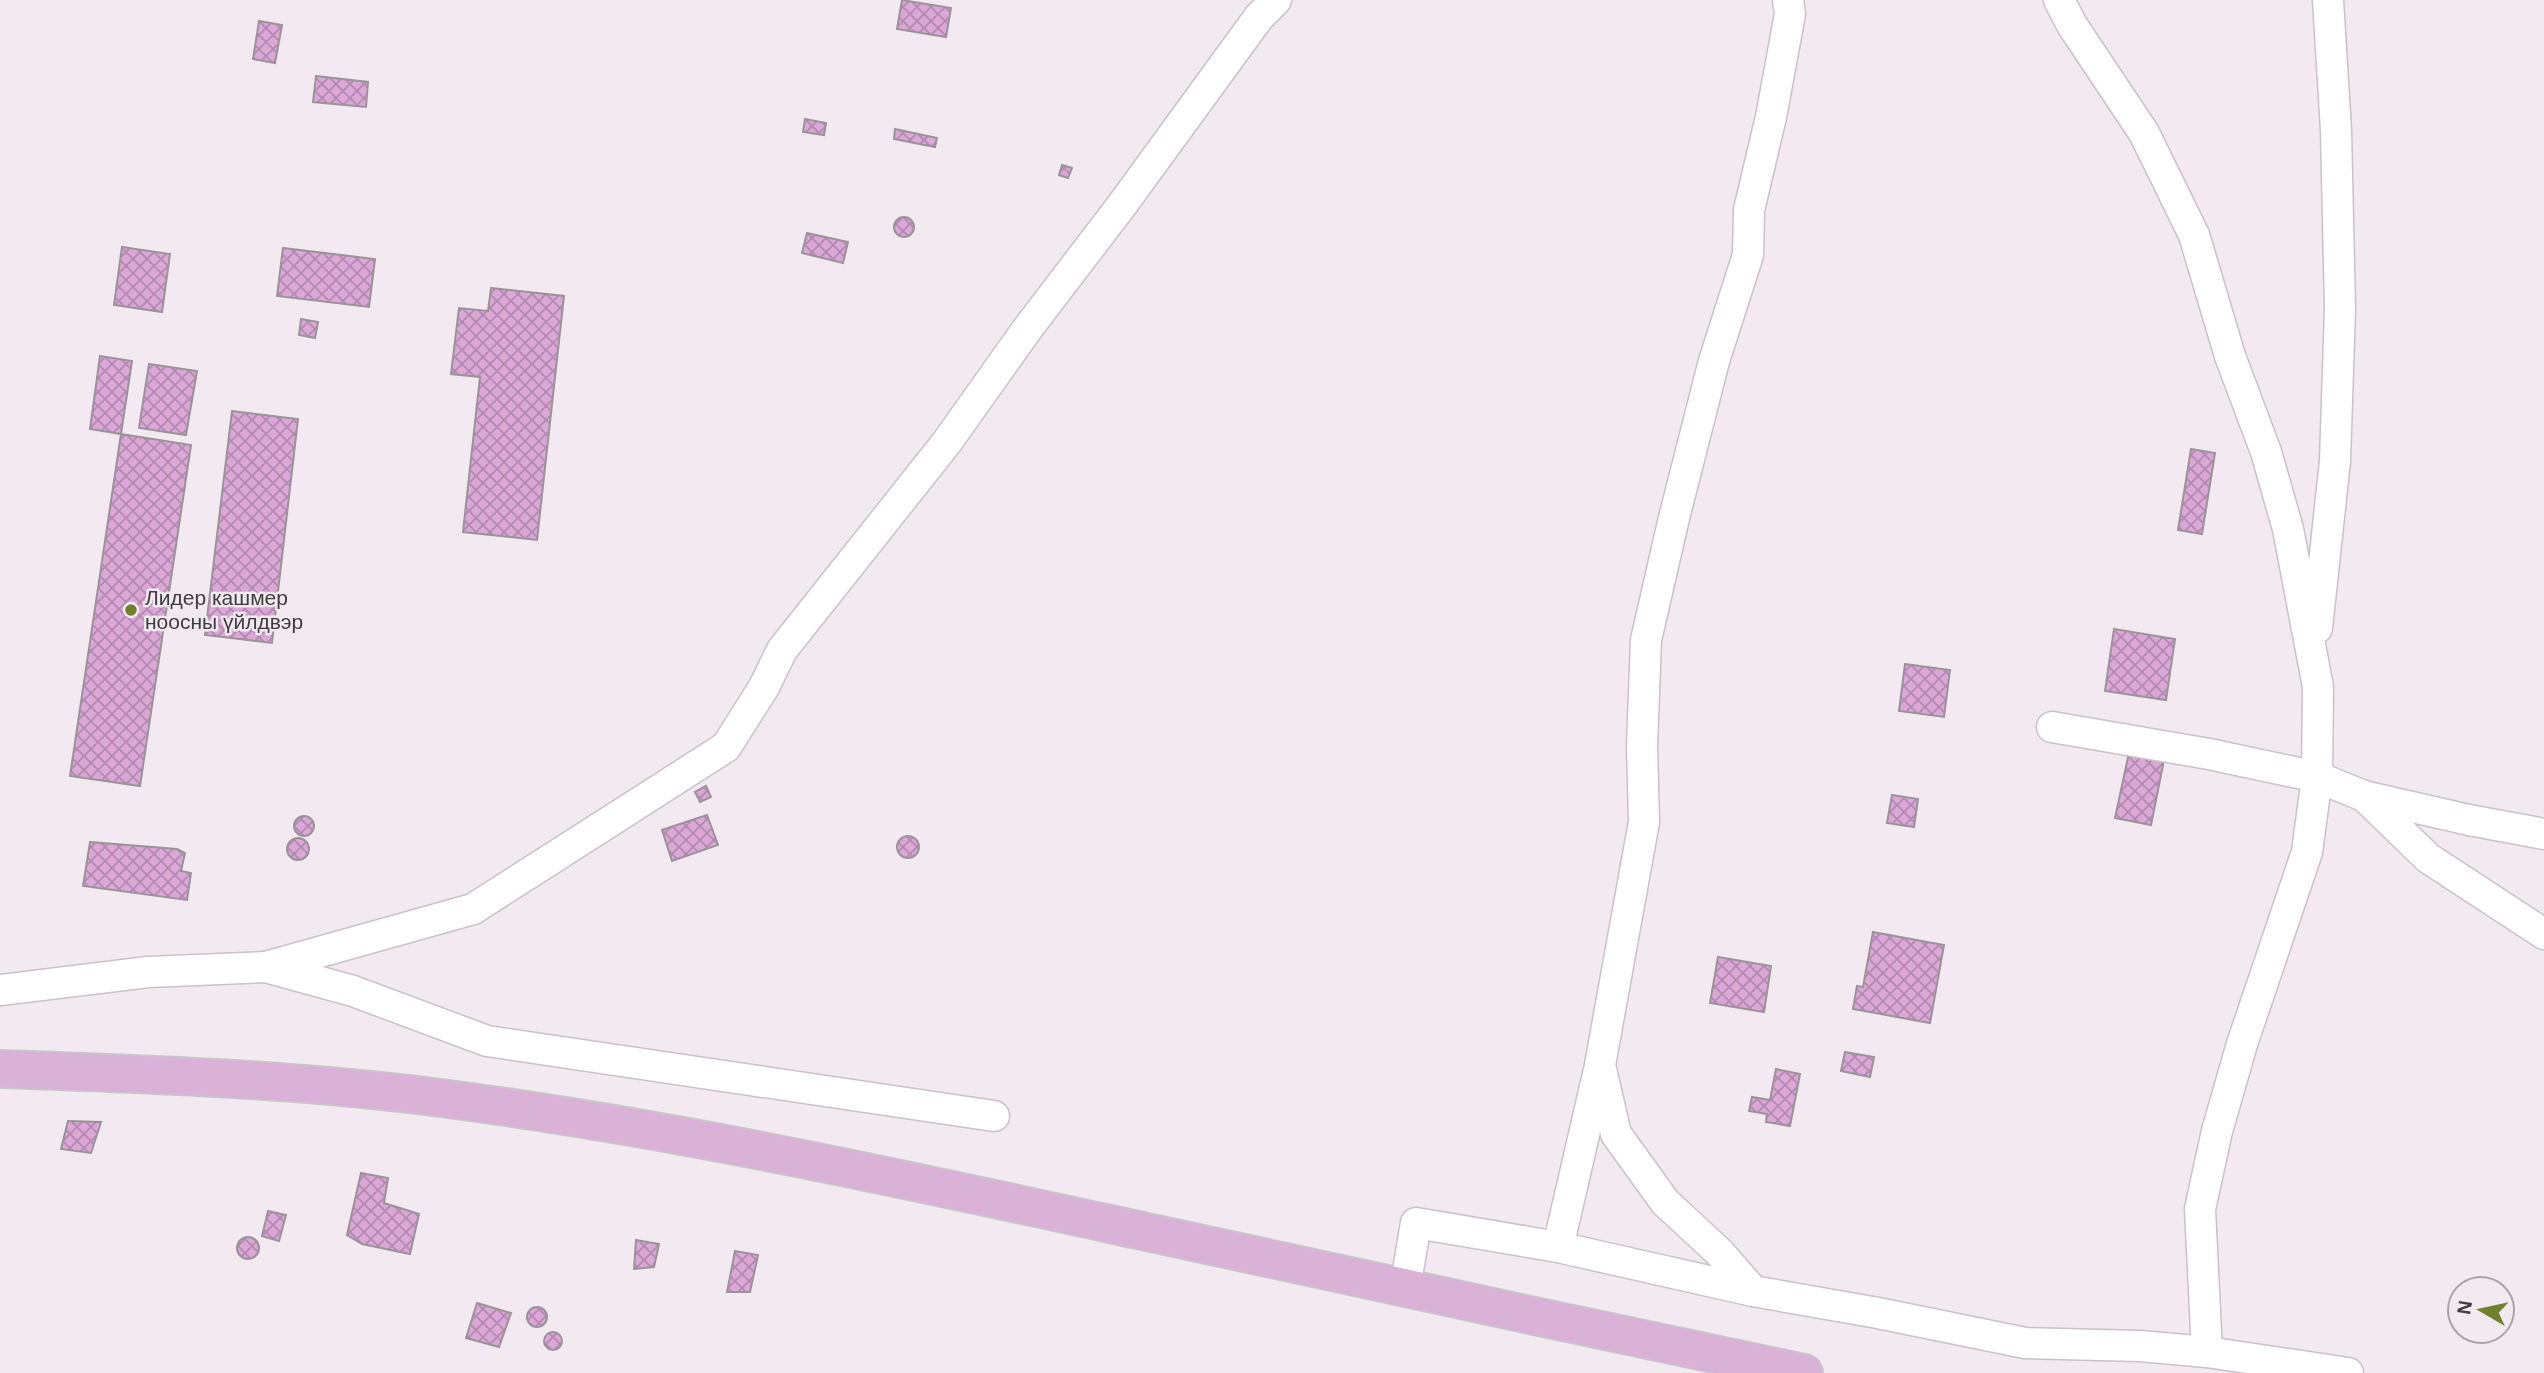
<svg xmlns="http://www.w3.org/2000/svg" width="2544" height="1373" font-family="Helvetica,sans-serif">
  <defs>
    <pattern id="building-cross-hatch" width="8" height="8" patternUnits="userSpaceOnUse" patternTransform="scale(1.75)"><rect width="8" height="8" fill="#daa7d6"/><path d="M0 0l8 8M0 8l8-8" fill="none" stroke="#b289af"/></pattern>
  </defs>
  <rect width="100%" height="100%" fill="#f2e9f1"/>
  <g fill="url(#building-cross-hatch)" stroke="#9b929a" stroke-width="2">
    <path d="M902 0 951 8 946 37 897 29Z"/>
    <path d="M259 21 282 25 275 63 253 59Z"/>
    <path d="M316 76 368 82 366 107 313 102Z"/>
    <path d="M805 119 826 123 824 135 803 132Z"/>
    <path d="M895 129 937 138 935 147 894 139Z"/>
    <path d="M1062 165 1072 168 1068 178 1059 175Z"/>
    <circle cx="904" cy="227" r="10"/>
    <path d="M807 233 848 242 843 263 802 253Z"/>
    <path d="M122 247 170 254 162 312 114 305Z"/>
    <path d="M283 248 375 259 369 307 277 296Z"/>
    <path d="M491 288 564 296 537 540 463 532 480 377 451 374 459 308 488 311Z"/>
    <path d="M301 319 318 322 315 338 299 335Z"/>
    <path d="M100 356 132 361 121 434 90 429Z"/>
    <path d="M149 364 197 371 186 435 139 428Z"/>
    <path d="M232 411 298 419 272 643 205 635Z"/>
    <path d="M121 434 191 445 140 786 70 776Z"/>
    <path d="M2191 449 2215 453 2202 534 2178 530Z"/>
    <path d="M2114 629 2175 639 2166 700 2105 691Z"/>
    <path d="M1905 664 1950 670 1944 717 1899 711Z"/>
    <path d="M2129 753 2164 760 2151 825 2115 818Z"/>
    <path d="M706 786 711 797 700 802 695 792Z"/>
    <path d="M1892 795 1918 799 1914 827 1887 823Z"/>
    <path d="M707 815 718 845 672 861 662 830Z"/>
    <circle cx="304" cy="826" r="10"/>
    <circle cx="908" cy="847" r="11"/>
    <circle cx="298" cy="849" r="11"/>
    <path d="M90 842 177 849 185 853 181 871 191 873 187 900 83 886Z"/>
    <path d="M1873 932 1944 945 1930 1023 1853 1009 1857 986 1863 987Z"/>
    <path d="M1718 957 1771 966 1764 1012 1710 1003Z"/>
    <path d="M1845 1052 1874 1057 1870 1077 1841 1071Z"/>
    <path d="M1776 1069 1800 1074 1790 1126 1766 1122 1767 1114 1749 1111 1752 1097 1770 1100Z"/>
    <path d="M68 1121 101 1122 91 1153 61 1149Z"/>
    <path d="M361 1173 388 1178 384 1203 419 1214 410 1254 362 1244 347 1235Z"/>
    <path d="M268 1211 286 1215 279 1241 262 1236Z"/>
    <circle cx="248" cy="1248" r="11"/>
    <path d="M636 1240 659 1244 654 1267 634 1269Z"/>
    <path d="M735 1251 758 1255 750 1292H727Z"/>
    <path d="M477 1303 511 1313 499 1347 466 1338Z"/>
    <circle cx="537" cy="1317" r="10"/>
    <circle cx="553" cy="1341" r="9"/>
  </g>
  <g fill="none" stroke-linecap="round" stroke-linejoin="round">
    <g stroke="#cac1c9" stroke-width="33">
      <g id="minor">
        <path d="M2059 0 2072 25 2144 133 2194 235 2230 356 2266 452 2288 529 2318 687 2317 777 2307 852 2242 1044 2217 1131 2200 1209 2207 1352"/>
        <path d="M2317 628 2335 461 2340 309 2336 130 2328 0"/>
        <path d="M2052 727 2209 754 2317 777 2364 796 2428 858 2544 934"/>
        <path d="M2364 796 2469 820 2544 834"/>
        <path d="M266 967 473 909 726 747 764 687 782 650 947 442 1028 328 1122 205 1259 17 1276 0"/>
        <path d="M0 990 148 972 266 967 353 991 487 1041 994 1116"/>
        <path d="M1558 1247 1599 1070"/>
        <path d="M1405 1288 1416 1223 1558 1247 1753 1291 1878 1313 2025 1343 2140 1346 2207 1352 2348 1373"/>
        <path d="M1753 1291 1720 1253 1665 1202 1616 1134 1600 1065 1644 822 1642 746 1646 640 1674 518 1714 361 1748 255 1749 210 1771 117 1790 14 1788 0"/>
      </g>
    </g>
    <g stroke="#c9c8c9" stroke-width="40">
      <path id="major" d="M0 1069C148 1074 294 1079 441 1098 678 1129 913 1181 1147 1232 1365 1280 1585 1327 1804 1373"/>
    </g>
    <use href="#minor" stroke="#fff" stroke-width="30"/>
    <use href="#major" stroke="#dab2d8" stroke-width="37"/>
  </g>
  <circle fill="#70802e" stroke="#f2e9f1" stroke-width="2.5" cx="131" cy="610" r="7"/>
  <g text-anchor="middle" stroke-width="5" stroke-linejoin="round" paint-order="stroke">
    <g font-size="21" fill="#3f3c3f" stroke="#f2e9f1" text-anchor="start">
      <text x="145" y="605">Лидер кашмер<tspan x="145" dy="24">ноосны үйлдвэр</tspan></text>
    </g>
  </g>
  <g transform="translate(2481 1310) rotate(279)"><circle r="33" fill="#f2e9f1" stroke="#aaa4aa" stroke-width="2"/>
  <path d="M0-5L12 26L0 18L-12 26Z" fill="#70802e"/>
  <text y="-10" font-size="19" font-weight="bold" text-anchor="middle" fill="#3f3c3f">N</text>
  </g>
</svg>
